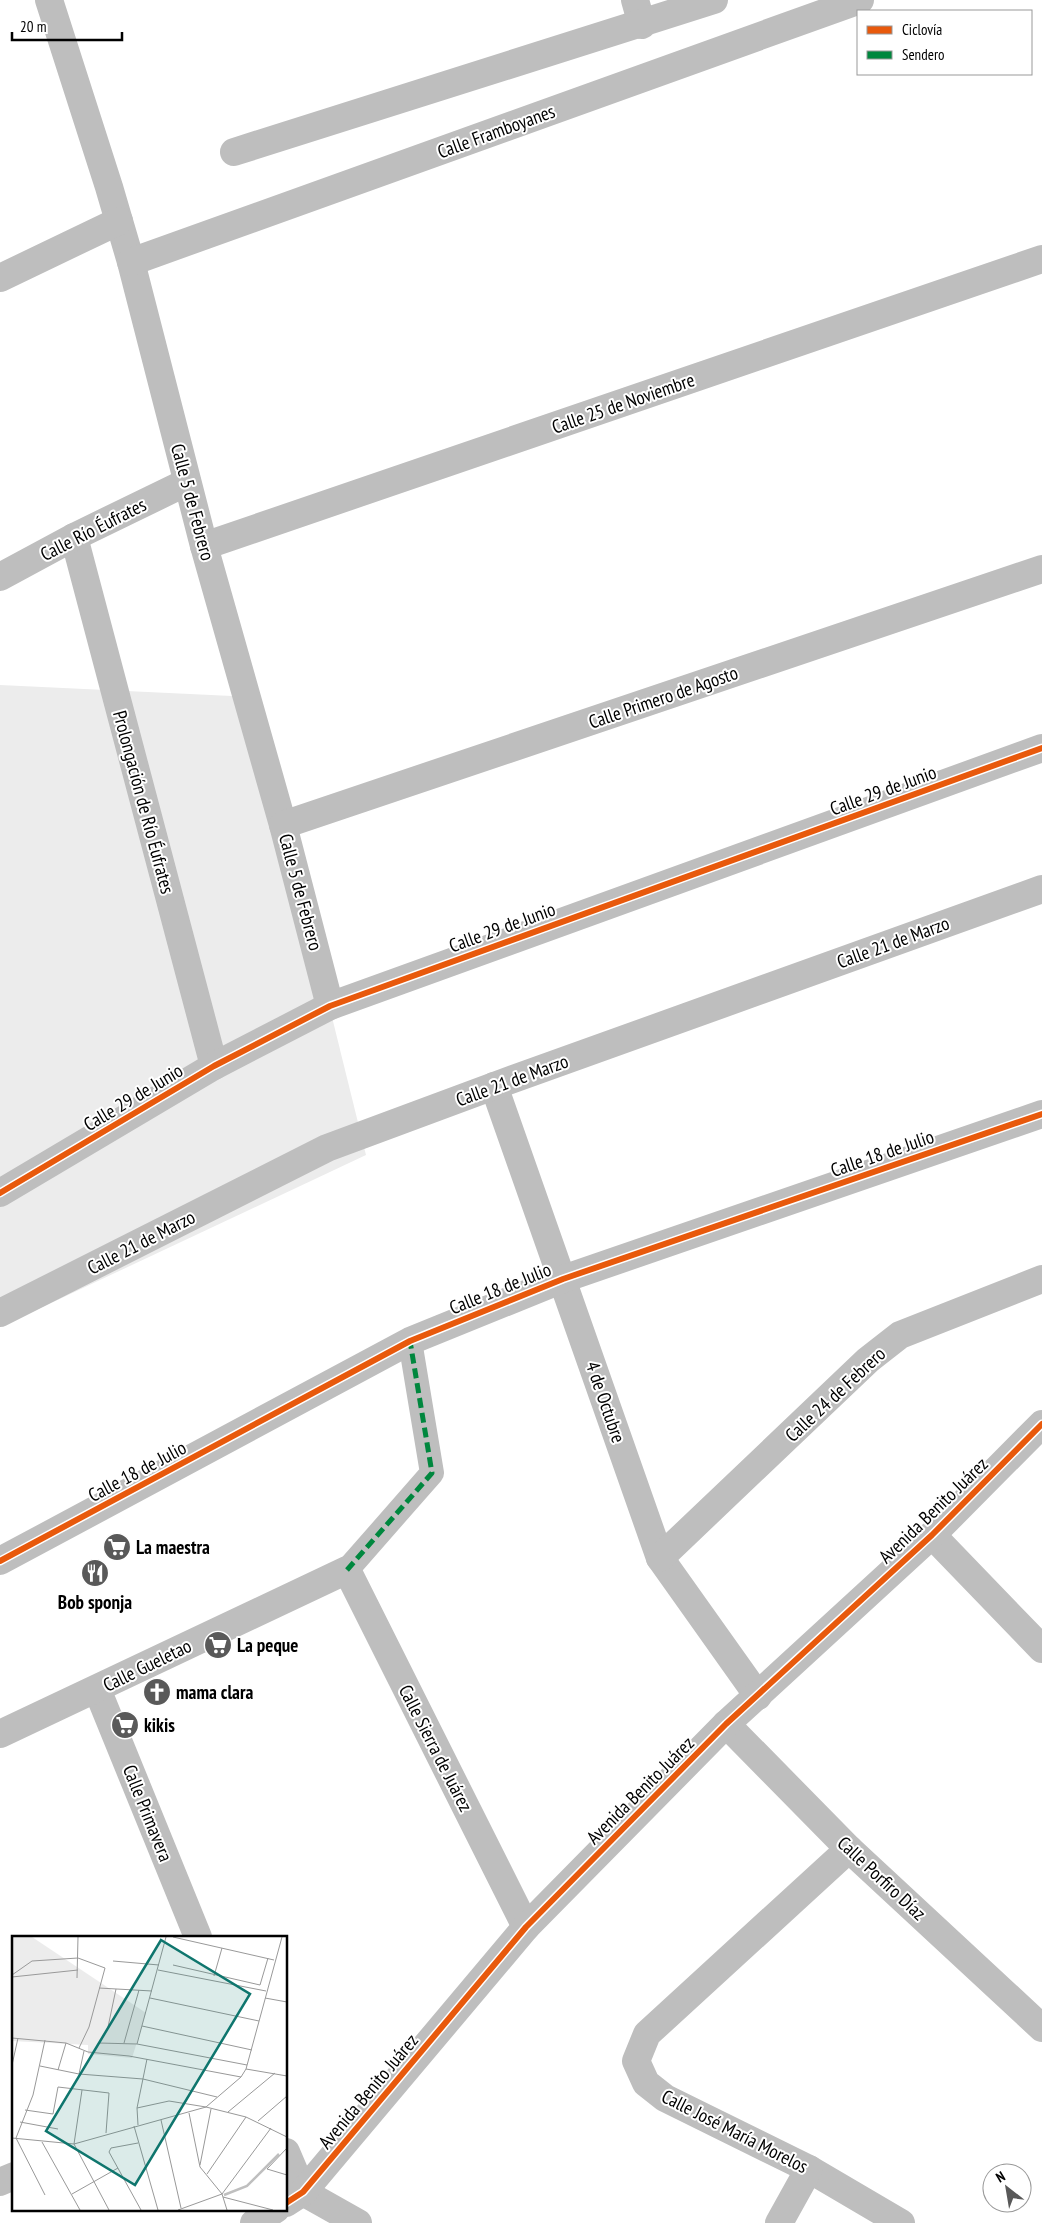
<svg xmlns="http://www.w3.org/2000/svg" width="1042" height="2223" font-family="'PT Sans Narrow',sans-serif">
  <rect width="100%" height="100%" fill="#fff"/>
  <path fill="#ececec" d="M0 685 253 697 366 1155 0 1327Z"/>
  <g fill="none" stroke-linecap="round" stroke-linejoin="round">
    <path stroke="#bebebe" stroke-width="24" d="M347 1570 432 1473 410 1341"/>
    <g stroke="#bebebe" stroke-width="28">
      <path d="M49 0 109 187 131 262 204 546 283 825 330 1006"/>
      <path d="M635 0 642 25"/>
      <path d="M234 152 714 0"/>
      <path d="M131 262 860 0"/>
      <path d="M0 278 119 221"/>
      <path d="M74 537 214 1066"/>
      <path d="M204 546 1042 259"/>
      <path d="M0 577 74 537 187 482"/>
      <path d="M283 825 1042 569"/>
      <path d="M494 1086 660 1558 758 1696"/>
      <path d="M0 1193 214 1066 330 1006 1042 748"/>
      <path d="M0 1313 327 1148 494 1086 1042 889"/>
      <path d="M932 1535 1042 1649"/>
      <path d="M660 1558 868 1360 900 1335 1042 1279"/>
      <path d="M0 1561 410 1341 563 1279 1042 1114"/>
      <path d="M97 1689 198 1937"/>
      <path d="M726 1724 849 1849 1042 2028"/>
      <path d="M0 1734 347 1570 526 1927"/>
      <path d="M849 1849 647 2034 636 2061 646 2083 665 2098 809 2169 901 2223"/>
      <path d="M286 2152 303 2192 358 2223"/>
      <path d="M0 2182 14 2176"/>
      <path d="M779 2223 809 2169"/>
    </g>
    <g stroke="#bebebe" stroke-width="28">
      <path d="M286 2203 303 2192 526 1927 726 1724 932 1535 1042 1424"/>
      <path d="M254 2223 276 2209"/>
    </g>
    <path stroke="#00873e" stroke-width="5" stroke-dasharray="10 5" stroke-linecap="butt" d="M347 1570 432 1473 410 1341"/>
    <g stroke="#fff" stroke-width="9">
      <g id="cycleway">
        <path d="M0 1193 214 1066 330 1006 1042 748"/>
        <path d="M0 1561 410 1341 563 1279 1042 1114"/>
        <path d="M286 2203 303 2192 526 1927 726 1724 932 1535 1042 1424"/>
      </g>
    </g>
    <use href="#cycleway" stroke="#e8590c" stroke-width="6"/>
  </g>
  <defs>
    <g id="supermarket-disc" transform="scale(1.4375)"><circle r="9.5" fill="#595959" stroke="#fff"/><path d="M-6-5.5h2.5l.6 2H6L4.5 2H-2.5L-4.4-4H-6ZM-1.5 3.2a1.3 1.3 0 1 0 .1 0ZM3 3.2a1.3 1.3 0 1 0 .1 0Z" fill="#fff"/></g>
    <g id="restaurant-disc" transform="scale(1.4375)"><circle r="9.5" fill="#595959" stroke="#fff"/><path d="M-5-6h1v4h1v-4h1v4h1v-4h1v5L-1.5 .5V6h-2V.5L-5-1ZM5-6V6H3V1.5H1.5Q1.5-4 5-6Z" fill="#fff"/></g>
    <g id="church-disc" transform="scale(1.4375)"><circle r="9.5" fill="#595959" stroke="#fff"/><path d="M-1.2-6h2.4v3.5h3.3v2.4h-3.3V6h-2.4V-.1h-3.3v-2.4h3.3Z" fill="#fff"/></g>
  </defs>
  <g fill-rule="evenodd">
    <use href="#supermarket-disc" x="117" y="1547"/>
    <use href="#restaurant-disc" x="95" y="1573"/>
    <use href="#supermarket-disc" x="218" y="1645"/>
    <use href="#church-disc" x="157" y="1692"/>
    <use href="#supermarket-disc" x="125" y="1725"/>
  </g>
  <g text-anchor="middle" stroke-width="4" stroke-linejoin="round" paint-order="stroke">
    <g font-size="19" fill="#000" stroke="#fff">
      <text transform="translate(496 131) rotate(-20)" y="7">Calle Framboyanes</text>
      <text transform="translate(623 403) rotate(-19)" y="7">Calle 25 de Noviembre</text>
      <text transform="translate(193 502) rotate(75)" y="7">Calle 5 de Febrero</text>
      <text transform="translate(93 529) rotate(-27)" y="7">Calle Río Éufrates</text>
      <text transform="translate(663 697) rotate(-19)" y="7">Calle Primero de Agosto</text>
      <text transform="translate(883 790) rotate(-20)" y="7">Calle 29 de Junio</text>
      <text transform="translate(144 802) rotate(75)" y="7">Prolongación de Río Éufrates</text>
      <text transform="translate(301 892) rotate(75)" y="7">Calle 5 de Febrero</text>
      <text transform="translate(502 927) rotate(-20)" y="7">Calle 29 de Junio</text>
      <text transform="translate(893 942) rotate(-20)" y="7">Calle 21 de Marzo</text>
      <text transform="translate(512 1080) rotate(-20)" y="7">Calle 21 de Marzo</text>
      <text transform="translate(133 1097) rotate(-31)" y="7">Calle 29 de Junio</text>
      <text transform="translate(882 1153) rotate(-19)" y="7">Calle 18 de Julio</text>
      <text transform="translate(141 1242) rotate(-27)" y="7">Calle 21 de Marzo</text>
      <text transform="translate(500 1288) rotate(-22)" y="7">Calle 18 de Julio</text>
      <text transform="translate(835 1394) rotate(-43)" y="7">Calle 24 de Febrero</text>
      <text transform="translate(606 1402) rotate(71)" y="7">4 de Octubre</text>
      <text transform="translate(137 1471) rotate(-28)" y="7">Calle 18 de Julio</text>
      <text transform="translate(933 1510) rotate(-44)" y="7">Avenida Benito Juárez</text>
      <text transform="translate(147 1665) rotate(-26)" y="7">Calle Gueletao</text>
      <text transform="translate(436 1748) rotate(63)" y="7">Calle Sierra de Juárez</text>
      <text transform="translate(640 1790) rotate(-45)" y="7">Avenida Benito Juárez</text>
      <text transform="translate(148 1813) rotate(68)" y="7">Calle Primavera</text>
      <text transform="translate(882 1878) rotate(43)" y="7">Calle Porfiro Díaz</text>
      <text transform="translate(368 2091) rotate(-50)" y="7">Avenida Benito Juárez</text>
      <text transform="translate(735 2131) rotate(27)" y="7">Calle José María Morelos</text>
    </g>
    <g font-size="19" font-weight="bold" fill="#000" stroke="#fff" text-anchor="start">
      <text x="136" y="1554">La maestra</text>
      <text x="95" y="1609" text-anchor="middle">Bob sponja</text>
      <text x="237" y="1652">La peque</text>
      <text x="176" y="1699">mama clara</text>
      <text x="144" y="1732">kikis</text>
    </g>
  </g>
  <g transform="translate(12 1936)">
    <rect width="275" height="275" fill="#fff"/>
    <path d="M0 1H20L134 77 120 122 76 118V109L0 105Z" fill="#ececec"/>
    <path fill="none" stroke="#bfbfbf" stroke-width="2.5" d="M212 259 235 250 267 218"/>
    <path fill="none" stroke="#999" stroke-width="1" d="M161 1 262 24M101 25 147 29M161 29 248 49 256 22M146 34 254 55M0 39 20 25 66 22 93 32 77 91 67 112M202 40 210 12M0 41 66 34M65 42 66 1M87 52 140 55M138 62 247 85M253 62 275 66M130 90 240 114M96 91 104 53M0 102 54 107 76 116 117 120 229 141M87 107 125 108 235 129M112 107 127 54M125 108 154 1M0 129 6 102M28 130 67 138 131 143 205 161M234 133 275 140M46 134 54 107M67 138 72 115M70 154 62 208 97 274M125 172 157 165 194 171 234 181 275 201M13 174 41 178 46 151 97 157 94 197M216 176 263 137M177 177 188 231 210 258 215 274M149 184 169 272M246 185 275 160M8 186 46 193M126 189 125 172 135 123M122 190 146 274M0 202 62 208 194 171 229 141 234 133 270 1M30 206 68 274M126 207 99 212 97 216 129 274M275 212 255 233 275 239M188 229 199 173M195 238 234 181M60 258 106 232M210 258 259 192M33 259 4 202 21 159 33 104M211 261 261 274M166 274 210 258"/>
    <path fill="#0f766e" fill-opacity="0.15" stroke="#0f766e" stroke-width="2.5" d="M149 4 238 58 123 249 34 195Z"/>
    <rect width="275" height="275" fill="none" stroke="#000" stroke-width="2.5"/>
  </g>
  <rect x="857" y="10" width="175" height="65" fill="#ffffff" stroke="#999999"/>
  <rect x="867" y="26" width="25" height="8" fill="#e8590c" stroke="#999999"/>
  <text x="902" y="35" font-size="15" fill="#000000">Ciclovía</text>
  <rect x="867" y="51" width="25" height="8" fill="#00873e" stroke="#999999"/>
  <text x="902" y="60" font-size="15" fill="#000000">Sendero</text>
  <g transform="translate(1007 2188) rotate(329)"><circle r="24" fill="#ffffff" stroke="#999999"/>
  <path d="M0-4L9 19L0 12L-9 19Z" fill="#595959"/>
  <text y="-8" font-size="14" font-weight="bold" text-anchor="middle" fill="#000000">N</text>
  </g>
  <path d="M12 32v8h110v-8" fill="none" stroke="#000000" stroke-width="2.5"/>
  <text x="20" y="32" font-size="15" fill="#000000" stroke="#ffffff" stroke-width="4" paint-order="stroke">20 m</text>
</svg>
